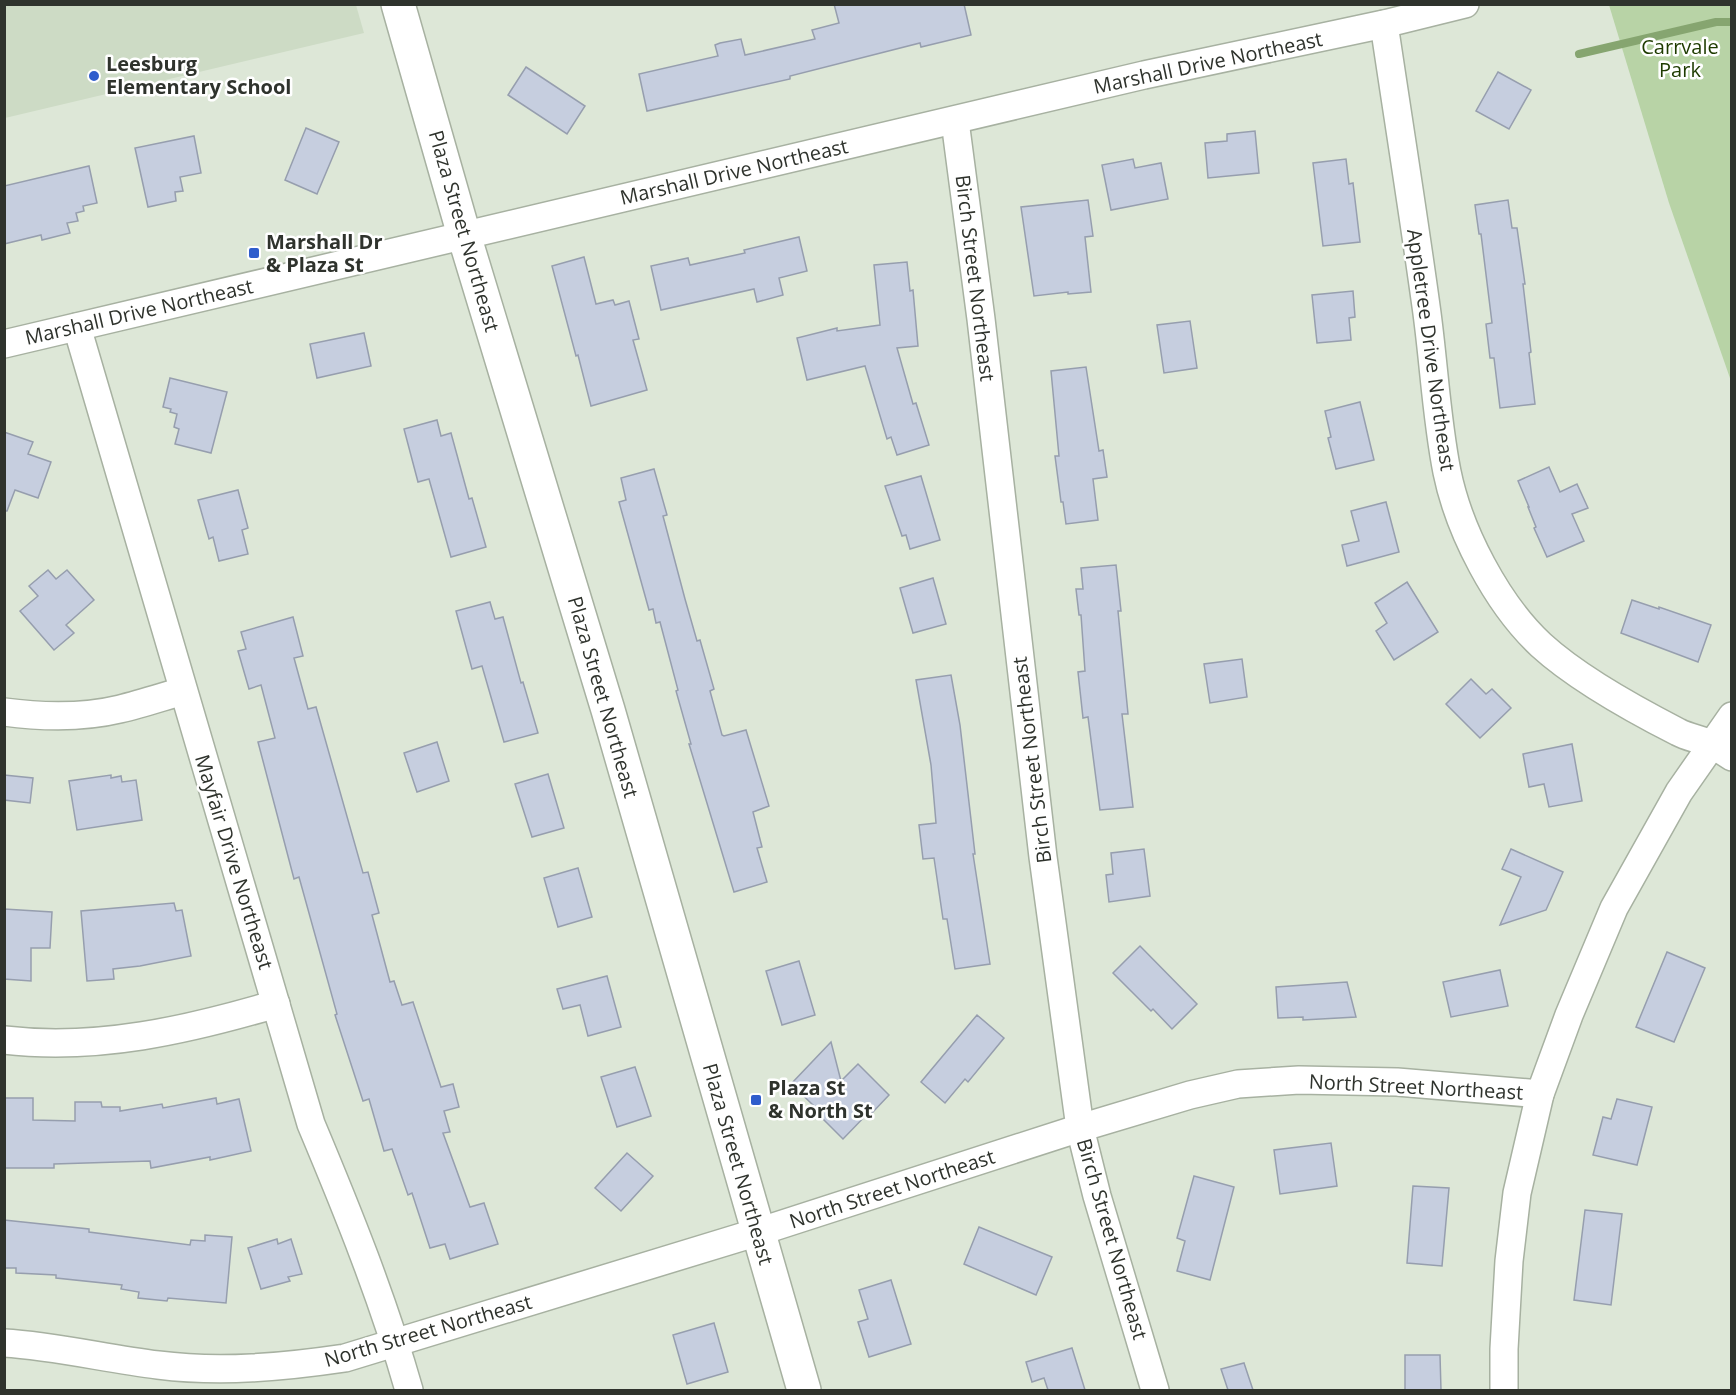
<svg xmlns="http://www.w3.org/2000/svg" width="1736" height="1395" font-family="'Open Sans',sans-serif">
  <rect width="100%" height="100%" fill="#dde7d7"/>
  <path fill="#cddbc5" d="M4 5H356L364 33 5 118Z"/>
  <path fill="#b8d3a6" d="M1609 5H1731V381L1669 203Z"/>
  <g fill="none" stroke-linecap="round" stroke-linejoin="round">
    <path stroke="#86a570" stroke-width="8" d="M1579 54 1716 22H1732"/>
  </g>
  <g fill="#c6cedf" stroke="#969eae" stroke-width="1.5">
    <path d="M834 4H964L971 35 921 47 920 43 790 76V79L647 111 639 74 718 56 715 45 720 43 741 39 745 55 815 39 812 30 839 23Z"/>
    <path d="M526 67 585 106 567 134 508 95Z"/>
    <path d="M1498 72 1531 90 1509 129 1476 111Z"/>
    <path d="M306 128 339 142 317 194 285 180Z"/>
    <path d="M1255 131 1259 173 1208 178 1205 143 1227 141V134Z"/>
    <path d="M194 136 201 173 180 177 183 191 175 192 176 201 148 207 135 148Z"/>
    <path d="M1133 159 1135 168 1161 163 1168 199 1111 210 1102 165Z"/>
    <path d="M1346 159 1349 184 1353 183 1360 242 1323 246 1313 163Z"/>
    <path d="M89 166 97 203 83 206 84 211 76 213 78 221 67 223 70 233 42 240 41 235 4 244V186Z"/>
    <path d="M1088 200 1093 236 1085 237 1091 292 1068 294V292L1034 296 1021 207Z"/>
    <path d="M1508 200 1512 228H1517L1525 284H1523L1531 352 1529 353 1535 404 1500 408 1494 358H1490L1486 324 1492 323 1481 234H1479L1475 205Z"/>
    <path d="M799 237 807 271 779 278 783 295 757 302 754 289 661 310 651 266 688 258 690 265 745 253 744 250Z"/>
    <path d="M584 257 596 304 613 300 615 305 629 301 639 339 633 340 647 390 591 406 578 355 576 356 552 266Z"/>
    <path d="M907 262 910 291 913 290 918 346 897 348 913 404 916 403 929 445 897 455 891 437 887 439 865 366 807 380 797 338 837 328V331L880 325 874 265Z"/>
    <path d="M1353 291 1355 317 1349 318 1351 340 1317 343 1312 295Z"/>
    <path d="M1190 321 1197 368 1164 373 1157 325Z"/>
    <path d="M364 333 371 366 317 378 310 344Z"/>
    <path d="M1086 367 1099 451 1103 450 1107 477 1093 479 1098 520 1066 524 1063 502H1061L1055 456H1059L1051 371Z"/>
    <path d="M170 378 227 392 211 453 175 444 179 429 174 427 177 414 170 412 171 409 163 407Z"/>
    <path d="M1360 402 1374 460 1336 469 1328 438 1331 437 1325 411Z"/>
    <path d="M437 420 441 436 451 433 469 499 472 498 486 547 451 557 429 479 418 482 404 429Z"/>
    <path d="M4 432 33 442 28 454 51 462 38 498 15 490 7 511H4Z"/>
    <path d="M1549 467 1560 492 1577 484 1588 508 1572 514 1584 541 1547 557 1534 528 1536 527 1528 507H1529L1518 481Z"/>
    <path d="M654 469 667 515 663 516 685 599 697 641 700 640 714 689 710 691 722 735 724 736 746 730 769 806 753 812 762 847 757 848 767 882 734 892 689 744H691L676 691 678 690 660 622 656 623 653 609 649 610 619 502 626 500 621 478Z"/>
    <path d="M921 476 940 540 910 549 906 535 902 536 885 486Z"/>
    <path d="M238 490 248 528 242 530 248 554 219 561 213 537 209 539 198 500Z"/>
    <path d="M1386 502 1399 552 1347 566 1342 545 1359 541 1351 511Z"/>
    <path d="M1116 565 1121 611H1118L1128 714H1122L1133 807 1100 810 1088 717 1083 718 1078 672 1085 671 1081 615H1079L1076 589H1083L1081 568Z"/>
    <path d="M48 570 56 579 67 570 94 600 66 625 74 633 54 650 20 611 38 596 29 586Z"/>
    <path d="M933 578 946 624 913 633 900 588Z"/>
    <path d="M1407 582 1438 632 1394 660 1376 631 1387 623 1375 603Z"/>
    <path d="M1632 600 1659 609V607L1711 625 1698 662 1621 633Z"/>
    <path d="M490 602 495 619 503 617 521 683 523 682 538 733 504 742 482 666 472 669 456 611Z"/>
    <path d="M293 617 303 656 294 658 308 709 316 707 363 873 368 872 379 913 372 915 390 982 394 981 402 1005 413 1002 441 1087 453 1084 459 1107 444 1111 450 1132 443 1133 470 1207 484 1203 498 1244 450 1259 445 1244 430 1248 412 1193 408 1195 392 1149 384 1151 369 1099 363 1101 335 1015 337 1014 299 877 294 879 258 742 275 738 261 685 249 689 238 651 246 649 241 632Z"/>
    <path d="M1242 659 1247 697 1210 703 1204 664Z"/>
    <path d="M951 675 960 725 975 854H973L990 964 955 969 947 919H943L934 858 923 859 919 825 936 823 931 765 916 680Z"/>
    <path d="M1471 679 1486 694 1492 689 1511 708 1480 738 1446 704Z"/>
    <path d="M437 742 449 781 417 792 404 753Z"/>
    <path d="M1572 744 1582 801 1549 807 1544 784 1529 787 1523 754Z"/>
    <path d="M548 774 564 828 532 837 515 784Z"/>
    <path d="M4 775 33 778 30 803 4 800Z"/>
    <path d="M111 775V778L121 776 122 782 136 780 142 820 77 830 69 781Z"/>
    <path d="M1144 849 1150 896 1109 902 1106 875 1113 874 1111 853Z"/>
    <path d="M1511 849 1563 872 1546 910 1500 925 1521 877 1502 869Z"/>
    <path d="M578 868 592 917 558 927 544 878Z"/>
    <path d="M174 903 176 911 182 910 191 956 140 966 113 969 114 979 87 981 81 911Z"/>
    <path d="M4 909 52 912 50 948H31V981L4 979Z"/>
    <path d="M1140 946 1197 1004 1172 1029 1153 1009 1151 1011 1113 973Z"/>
    <path d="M1667 952 1705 968 1674 1042 1636 1027Z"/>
    <path d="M799 961 815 1015 782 1025 766 971Z"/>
    <path d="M1500 970 1508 1006 1451 1017 1443 982Z"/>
    <path d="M607 976 621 1027 588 1036 580 1005 563 1009 557 989Z"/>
    <path d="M1347 982 1356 1017 1303 1020V1017L1278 1018 1276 987Z"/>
    <path d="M977 1015 1004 1038 968 1082 965 1079 945 1103 921 1082Z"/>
    <path d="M831 1042 841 1081 858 1064 889 1095 872 1113 870 1111 843 1139 811 1107 813 1105 791 1084Z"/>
    <path d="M635 1067 651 1116 617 1127 601 1077Z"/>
    <path d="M4 1098H33V1120L75 1121V1102H101L102 1107H120V1111L162 1104 163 1108 216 1098 217 1104 239 1099 251 1151 210 1160V1157L151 1168 150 1161 54 1164V1168H4Z"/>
    <path d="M1617 1099 1652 1107 1637 1165 1593 1155 1603 1117 1611 1119Z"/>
    <path d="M1331 1143 1337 1186 1280 1194 1274 1150Z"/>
    <path d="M627 1153 653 1176 621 1211 595 1188Z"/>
    <path d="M1194 1176 1234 1187 1210 1280 1177 1271 1185 1241 1177 1238Z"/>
    <path d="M1413 1186 1449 1188 1442 1266 1407 1263Z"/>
    <path d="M1585 1210 1622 1214 1611 1305 1574 1300Z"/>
    <path d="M4 1220 89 1229V1232L190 1245 191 1240 205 1241V1235L232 1237 226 1303 168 1298 167 1301 138 1298 139 1292 121 1289 122 1285 56 1278V1275L16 1273V1268H4Z"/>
    <path d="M979 1227 1052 1257 1036 1295 964 1264Z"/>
    <path d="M277 1239 278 1244 291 1239 302 1274 288 1277 290 1281 261 1289 248 1248Z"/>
    <path d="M891 1280 911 1344 869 1357 858 1322 868 1319 859 1290Z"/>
    <path d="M714 1323 728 1372 687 1384 673 1335Z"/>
    <path d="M1072 1348 1085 1390H1048L1044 1378 1032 1382 1026 1362Z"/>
    <path d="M1405 1355H1440L1441 1390H1405Z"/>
    <path d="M1244 1363 1253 1390H1228L1221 1369Z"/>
  </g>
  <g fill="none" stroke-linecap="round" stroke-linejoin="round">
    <g stroke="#a7b1a1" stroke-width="30">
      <g id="minor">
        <path d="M1384 24C1398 118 1413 212 1426 306 1434 362 1436 417 1447 472 1459 531 1497 604 1541 645 1577 678 1635 710 1678 732 1689 738 1702 739 1712 745 1719 748 1725 753 1732 757"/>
        <path d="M955 121 981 319 1043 857 1080 1128 1097 1196 1155 1390"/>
        <path d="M77 327 311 1124C348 1212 383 1299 409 1390"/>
        <path d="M4 344 1144 75 1384 24 1465 4"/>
        <path d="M4 712C42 717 83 718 120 709 141 704 162 697 183 691"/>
        <path d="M4 1040C97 1051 188 1030 276 1004"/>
        <path d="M4 1343C56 1346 107 1359 158 1365 221 1373 284 1367 345 1358L758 1232 1080 1128 1190 1095 1238 1084 1299 1080 1397 1082 1540 1094"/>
        <path d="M1504 1390V1349L1509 1261 1517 1193 1540 1094 1569 1015 1614 908 1679 792 1732 716"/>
      </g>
    </g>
    <g stroke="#a7b1a1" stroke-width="36">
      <path id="major" d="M398 4 464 235 608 710 804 1390"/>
    </g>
    <use href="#minor" stroke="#fff" stroke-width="27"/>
    <use href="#major" stroke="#fff" stroke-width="33"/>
  </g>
  <g fill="#2f5dcc" stroke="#fff" stroke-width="2">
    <circle cx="94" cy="76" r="6"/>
    <rect x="248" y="247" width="12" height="12" rx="3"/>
    <rect x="750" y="1094" width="12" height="12" rx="3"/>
  </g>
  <g text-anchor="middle" stroke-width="5" stroke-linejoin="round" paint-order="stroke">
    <g font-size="20" fill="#1e3b00" stroke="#fff">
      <text x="1680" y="54">Carrvale<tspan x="1680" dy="23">Park</tspan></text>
    </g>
    <g font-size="20" fill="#2f332d" stroke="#fff">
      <text transform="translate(1208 63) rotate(-12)" y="7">Marshall Drive Northeast</text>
      <text transform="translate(734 172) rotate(-13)" y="7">Marshall Drive Northeast</text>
      <text transform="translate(464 231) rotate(74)" y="7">Plaza Street Northeast</text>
      <text transform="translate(975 278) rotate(83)" y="7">Birch Street Northeast</text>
      <text transform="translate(139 312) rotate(-13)" y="7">Marshall Drive Northeast</text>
      <text transform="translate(1431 350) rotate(82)" y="7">Appletree Drive Northeast</text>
      <text transform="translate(603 697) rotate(74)" y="7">Plaza Street Northeast</text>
      <text transform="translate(1032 760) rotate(-97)" y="7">Birch Street Northeast</text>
      <text transform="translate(234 862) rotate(73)" y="7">Mayfair Drive Northeast</text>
      <text transform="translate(1416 1087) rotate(3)" y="7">North Street Northeast</text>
      <text transform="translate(738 1164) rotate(74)" y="7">Plaza Street Northeast</text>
      <text transform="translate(892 1189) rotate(-18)" y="7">North Street Northeast</text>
      <text transform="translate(1112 1239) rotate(74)" y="7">Birch Street Northeast</text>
      <text transform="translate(428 1331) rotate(-16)" y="7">North Street Northeast</text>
    </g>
    <g font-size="20" font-weight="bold" fill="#2f332d" stroke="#fff" text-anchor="start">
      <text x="106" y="71">Leesburg<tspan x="106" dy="23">Elementary School</tspan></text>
      <text x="266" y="249">Marshall Dr<tspan x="266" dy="23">&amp; Plaza St</tspan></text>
      <text x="768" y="1095">Plaza St<tspan x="768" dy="23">&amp; North St</tspan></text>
    </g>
  </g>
  <rect width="1736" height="1395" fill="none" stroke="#2f332d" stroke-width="12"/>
</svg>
